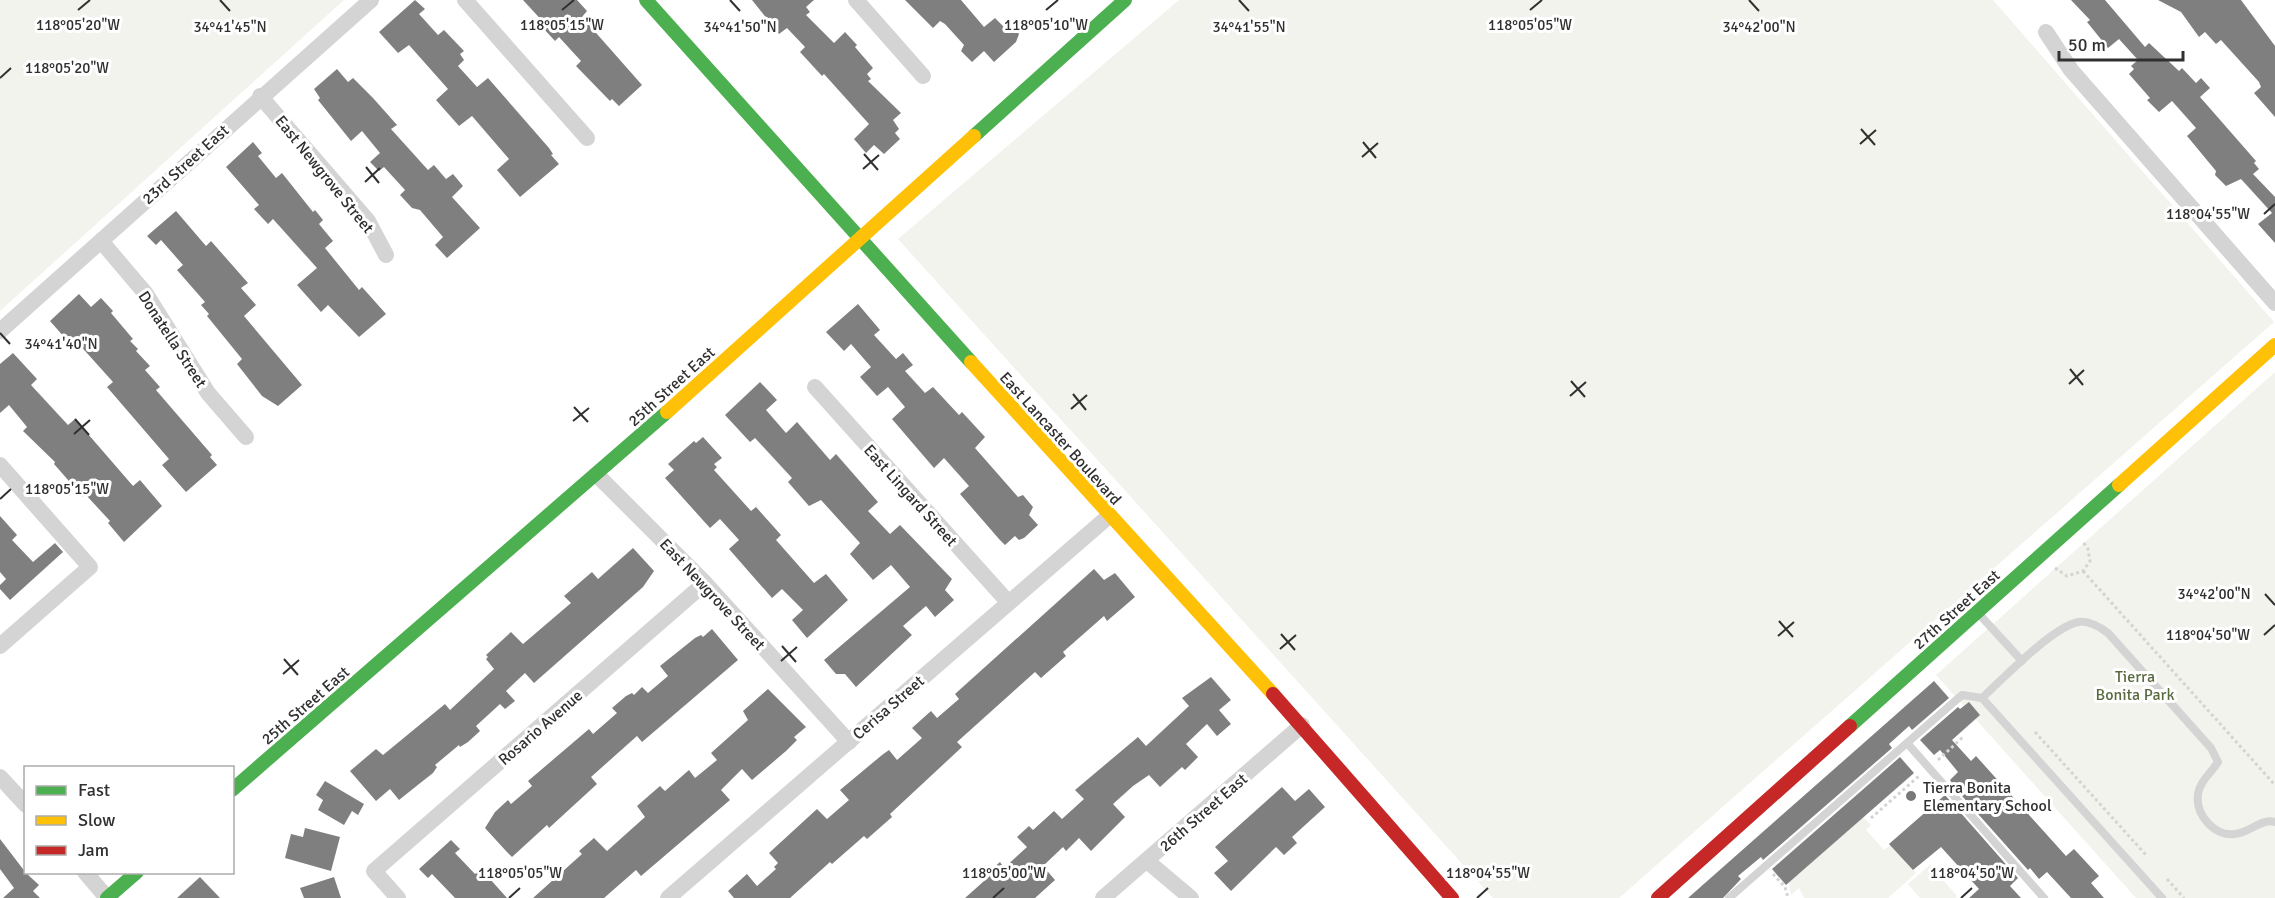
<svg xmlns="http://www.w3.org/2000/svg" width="2275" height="898" font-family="Signika,sans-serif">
  <rect width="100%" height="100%" fill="#fff"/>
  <g fill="#f1f3ec">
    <path d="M0 0H344L0 311Z"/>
    <path d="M1179 0H1993L2274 322 1619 898H1493L898 239Z"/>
    <path d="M2275 372V898H2136L1936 675Z"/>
    <path d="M1863 817 1871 825 1866 830 1884 850 1891 845 1916 873 1888 898H1804L1799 888 1791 895 1789 882Z"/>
    <path d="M1930 865 1957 896 1956 898H1920L1908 884Z"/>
  </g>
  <g fill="#7f7f7f">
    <path d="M415 0 425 9 419 14 438 35 444 30 464 51 460 54 464 60 458 66 477 87 488 78 549 148 553 154 551 155 559 164 520 197 497 170 509 159 472 116 459 126 436 100 448 89 409 45 398 53 379 32Z"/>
    <path d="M523 0H577L587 11 582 17 642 85 619 106 612 99 610 101 576 66 581 61 559 37 555 41 543 28 546 25Z"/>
    <path d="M752 0H814L806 7 810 12 806 15 834 43 845 32 857 45 855 47 873 68 867 74 871 79 868 81 901 113 893 120 899 129 895 133 900 139 884 154 874 145 866 153 854 139 869 124 824 74 822 76 800 52 805 47 787 28 779 34Z"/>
    <path d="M905 0H961L984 27 995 18 1005 28 1010 23 1019 34 1016 42 994 62 984 51 972 62 961 51 964 45 945 24 940 21 933 28Z"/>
    <path d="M2071 0H2105L2145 47 2149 43 2179 71 2182 68 2196 83 2201 78 2210 88 2200 97 2256 161 2254 163 2259 169 2253 174 2275 197V243L2258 224 2272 213 2241 179 2226 186 2215 175 2216 171 2187 136 2196 128 2172 101 2159 112 2147 100 2150 98 2129 74 2134 69 2131 66 2138 60 2119 39 2108 48 2087 22 2090 20Z"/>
    <path d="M2158 0H2241L2275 46V117L2254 93 2261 87 2259 82 2221 40 2216 44 2205 32 2199 37 2181 12Z"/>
    <path d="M337 69 348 82 353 78 373 98 397 125 391 129 428 170 434 165 446 179 453 174 463 186 452 197 480 228 447 258 435 245 443 237 420 210 412 208 400 195 405 190 384 167 379 171 370 162 380 153 362 131 351 141 318 100 320 98 314 89Z"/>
    <path d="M253 142 262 153 258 156 276 178 282 173 313 212 315 210 323 220 319 224 333 241 325 248 359 290 362 287 386 314 359 337 328 305 321 312 297 285 317 268 273 219 268 224 254 209 259 205 226 167Z"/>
    <path d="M176 211 206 246 211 241 248 283 241 288 256 305 244 316 302 385 278 406 262 396 237 364 242 359 207 316 209 314 201 305 205 302 177 270 183 265 161 240 156 245 147 236Z"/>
    <path d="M79 294 91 307 101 298 113 311 111 313 133 339 130 341 138 349 136 351 150 366 145 370 160 387 156 390 212 455 210 457 217 465 186 492 162 465 169 459 107 387 113 382 77 342 72 346 50 321Z"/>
    <path d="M858 304 880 330 874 335 896 359 903 353 913 365 905 371 925 393 933 387 959 415 962 412 985 437 975 448 1018 497 1023 495 1033 507 1029 515 1038 525 1024 538 1019 540 1015 536 1005 545 999 539 960 494 969 486 944 458 934 468 892 419 905 407 888 387 877 396 860 377 871 367 851 344 844 351 826 332Z"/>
    <path d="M13 353 37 379 31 385 68 425 75 419 133 486 140 480 162 506 124 542 108 523 110 521 86 495 83 497 54 464 55 462 23 431 27 427 9 405 0 413V364Z"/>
    <path d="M760 382 777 400 766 410 786 433 797 422 830 460 836 454 878 502 868 511 890 534 900 525 952 579 945 590 954 600 935 617 926 606 903 626 912 635 856 687 845 674H836L824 660 910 587 891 565 873 580 850 554 860 543 821 500 809 506 788 482 792 478 755 438 750 442 725 415Z"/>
    <path d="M703 437 722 458 714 464 717 467 714 470 751 511 756 507 781 535 776 540 814 583 826 574 848 600 807 638 792 620 803 610 782 589 772 598 729 549 739 540 720 519 710 528 665 478 674 470 668 464 694 441 696 443Z"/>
    <path d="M0 516 17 535 12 540 33 562 55 543 63 552 10 600 0 589V585L6 579 0 572Z"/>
    <path d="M633 548 654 571 643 587 534 683 525 673 506 691 515 701 505 709 500 704 476 726 480 731 468 742 460 747 459 745 435 765 437 767 433 773 419 784 399 800 390 789 376 801 350 771 376 749 383 755 445 704 450 710 494 669 486 659 488 657 486 655 511 632 523 644 571 603 564 596 592 572 598 579Z"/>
    <path d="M1094 569 1104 580 1115 573 1135 597 1107 621 1104 616 1063 652 1066 656 1041 678 1035 672 957 742 962 747 890 814 892 817 867 839 864 836 832 864 830 862 790 898H734L728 891 747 874 757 886 776 869 774 867 778 863 769 853 817 809 827 819 849 800 840 790 882 755 889 750 897 760 922 738 912 728 931 711 937 718 959 699 955 694Z"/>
    <path d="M712 629 738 660 642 742 637 736 591 777 597 784 549 828 547 825 512 857 506 851 485 828 495 812 508 800 511 804 532 786 528 781 589 729 593 734 617 713 612 708 626 696 632 693 634 695 642 687 648 693 668 676 660 666 695 638 701 635 703 637Z"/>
    <path d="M1211 677 1231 700 1219 710 1231 724 1217 736 1207 724 1186 744 1198 757 1185 770 1182 767 1160 787 1149 775 1133 786 1113 804 1125 817 1091 851 1079 838 1066 851 1063 847 1043 866 1055 880 1035 898H965L992 874 990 871 1000 862 1004 868 1027 847 1017 837 1029 826 1033 830 1054 811 1062 819 1084 799 1075 790 1138 737 1146 746 1189 706 1182 698Z"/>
    <path d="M1934 681 1949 698 1912 730 1909 726 1889 744 1892 748 1763 860 1761 857 1738 876 1741 879 1723 898H1688Z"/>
    <path d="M768 689 806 727 794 737 797 740 786 751 752 780 742 769 721 790 730 800 641 876 636 870 604 898H533L582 854 579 851 594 838 607 851 645 817 637 806 660 786 665 791 689 770 695 778 717 760 711 753 748 720 743 711Z"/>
    <path d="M1969 702 1980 715 1952 740 1971 761 1976 756 2066 856 2074 849 2099 876 2091 883 2104 898H2071L2047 872 2039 879 2030 868 2028 870 1954 787 1950 780 1958 772 1940 750 1934 755 1920 740 1958 707 1960 709Z"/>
    <path d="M1900 757 1914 773 1786 885 1772 869Z"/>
    <path d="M325 781 364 804 358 815 352 811 344 825 318 810 323 800 316 795Z"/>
    <path d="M1282 787 1295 801 1309 789 1325 807 1292 837 1297 843 1284 855 1276 847 1231 891 1214 873 1228 861 1215 847Z"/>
    <path d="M1945 795 2018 878 2010 886 2021 898H1969L1979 889 1941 847 1913 870 1889 844Z"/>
    <path d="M305 828 340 837 331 871 285 858 291 834 303 837Z"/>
    <path d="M0 839 26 873 39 885 33 891 40 898H3L14 888 0 869Z"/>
    <path d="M451 840 460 849 455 853 475 874 481 869 507 898H455L432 874 428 878 419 869Z"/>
    <path d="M200 877 220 898H177Z"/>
    <path d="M334 877 341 898H304L300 888Z"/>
  </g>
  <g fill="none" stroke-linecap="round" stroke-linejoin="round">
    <g stroke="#d4d4d4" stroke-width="3" stroke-dasharray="3 3" stroke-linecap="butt">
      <path d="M2055 568 2067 576 2083 571 2090 561 2088 549 2083 542"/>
      <path d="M2083 571 2275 785"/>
      <path d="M2035 732 2146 855"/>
      <path d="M1938 760 1963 737"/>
      <path d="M1871 818 1919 776"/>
      <path d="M1773 874 1785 887 1788 898"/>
      <path d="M2167 879 2184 898"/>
    </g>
    <g stroke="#d4d4d4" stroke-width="8">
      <path d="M1978 613 2022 661"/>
      <path d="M1907 743 2044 898"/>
      <path d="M1729 898 1962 695 1982 698"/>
      <path d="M2162 898 1982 698C2003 679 2051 628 2078 622 2088 620 2100 627 2108 633L2211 748 2218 762C2211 773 2200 781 2198 794 2195 815 2215 837 2235 834 2249 833 2262 818 2275 822"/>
    </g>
    <g stroke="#d4d4d4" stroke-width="16">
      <path d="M465 0 587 138"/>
      <path d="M856 0 923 76"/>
      <path d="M2046 32 2071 70 2275 303"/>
      <path d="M260 96 368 221 386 255"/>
      <path d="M101 241 146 294 208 393 246 437"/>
      <path d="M0 331 371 0"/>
      <path d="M815 387 1008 602"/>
      <path d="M0 465 90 567 0 646"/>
      <path d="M597 475 705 583 849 742"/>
      <path d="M0 777 26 805"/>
      <path d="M1147 861 1191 898"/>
      <path d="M85 872 107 898"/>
      <path d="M398 898 374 871 705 583"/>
      <path d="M668 898 1109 516"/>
      <path d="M1103 898 1302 725"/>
    </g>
    <g stroke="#4caf50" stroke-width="14">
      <path d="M646 0 971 362"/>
      <path d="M974 136 1125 0"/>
      <path d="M1850 726 2119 485"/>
      <path d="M232 790 667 412"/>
      <path d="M107 898 137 872"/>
    </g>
    <g stroke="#ffc107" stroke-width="14">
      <path d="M971 362 1273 694"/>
      <path d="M667 412 974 136"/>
      <path d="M2119 485 2275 345"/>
    </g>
    <g stroke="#c62828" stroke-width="14">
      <path d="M1273 694 1452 898"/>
      <path d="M1658 898 1850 726"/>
    </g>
  </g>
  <path fill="none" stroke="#303030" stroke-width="2" d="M220 0 230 11M730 0 740 11M1239 0 1249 11M1749 0 1759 11M78 10 90 0M562 10 574 0M1046 10 1058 0M1530 10 1542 0M0 78 11 68M1861 129 1875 145M1363 142 1376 158M1860 144 1876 130M864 154 878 170M1362 157 1378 143M366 167 379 183M863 169 879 155M365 182 380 168M2264 214 2275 204M0 333 10 344M2070 369 2083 385M1571 381 1585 397M2069 384 2084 370M1073 394 1086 410M1570 396 1586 382M574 407 588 422M1071 409 1087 395M75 419 89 435M573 421 589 408M74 434 90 420M0 499 11 489M2265 594 2275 605M1779 621 1793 637M1281 634 1295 650M2264 635 2275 625M1778 636 1794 622M782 646 796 662M1280 649 1296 635M284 659 298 675M781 661 797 647M283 674 299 660M509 898 520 888M993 898 1004 888M1477 898 1488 888M1961 898 1972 888"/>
  <circle fill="#787878" stroke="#fff" stroke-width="2" cx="1911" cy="796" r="6"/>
  <g text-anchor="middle" stroke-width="6" stroke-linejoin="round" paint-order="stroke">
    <g font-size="16" fill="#303030" stroke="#fff">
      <text transform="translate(185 164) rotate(-42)" y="6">23rd Street East</text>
      <text transform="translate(325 174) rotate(51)" y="6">East Newgrove Street</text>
      <text transform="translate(173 339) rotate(57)" y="6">Donatella Street</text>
      <text transform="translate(671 386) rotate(-42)" y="6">25th Street East</text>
      <text transform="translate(1061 438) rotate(48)" y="6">East Lancaster Boulevard</text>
      <text transform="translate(911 495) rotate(48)" y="6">East Lingard Street</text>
      <text transform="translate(713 594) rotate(47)" y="6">East Newgrove Street</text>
      <text transform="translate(1956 609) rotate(-42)" y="6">27th Street East</text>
      <text transform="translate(305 705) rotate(-41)" y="6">25th Street East</text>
      <text transform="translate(888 707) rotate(-41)" y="6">Cerisa Street</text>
      <text transform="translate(540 727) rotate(-41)" y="6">Rosario Avenue</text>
      <text transform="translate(1203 812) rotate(-41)" y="6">26th Street East</text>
    </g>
    <g font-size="16" fill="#596a3f" stroke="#fff">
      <text x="2135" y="682">Tierra<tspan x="2135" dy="18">Bonita Park</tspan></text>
    </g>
    <g font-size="16" fill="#303030" stroke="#fff" text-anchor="start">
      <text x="1923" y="793">Tierra Bonita<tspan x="1923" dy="18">Elementary School</tspan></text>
    </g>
  </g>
  <g font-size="15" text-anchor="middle" fill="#303030" stroke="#fff" stroke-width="6" stroke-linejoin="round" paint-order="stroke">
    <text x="78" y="30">118°05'20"W</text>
    <text x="562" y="30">118°05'15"W</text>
    <text x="1046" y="30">118°05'10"W</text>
    <text x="1530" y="30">118°05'05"W</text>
    <text x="230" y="32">34°41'45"N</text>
    <text x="740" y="32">34°41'50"N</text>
    <text x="1249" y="32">34°41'55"N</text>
    <text x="1759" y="32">34°42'00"N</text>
    <text x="67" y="73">118°05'20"W</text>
    <text x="2208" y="219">118°04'55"W</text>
    <text x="61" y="349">34°41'40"N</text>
    <text x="67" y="494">118°05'15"W</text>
    <text x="2214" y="599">34°42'00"N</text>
    <text x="2208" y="640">118°04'50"W</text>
    <text x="520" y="878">118°05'05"W</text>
    <text x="1004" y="878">118°05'00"W</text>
    <text x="1488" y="878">118°04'55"W</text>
    <text x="1972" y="878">118°04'50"W</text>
  </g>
  <rect x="24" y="766" width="210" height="108" fill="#ffffff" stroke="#acacac" stroke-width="1.5"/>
  <rect x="36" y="786" width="30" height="9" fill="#4caf50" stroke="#acacac" stroke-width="1.5"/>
  <text x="78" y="796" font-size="18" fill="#303030">Fast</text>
  <rect x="36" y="816" width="30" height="9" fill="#ffc107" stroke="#acacac" stroke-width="1.5"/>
  <text x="78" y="826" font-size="18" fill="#303030">Slow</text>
  <rect x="36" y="846" width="30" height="9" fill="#c62828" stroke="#acacac" stroke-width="1.5"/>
  <text x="78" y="856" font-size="18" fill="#303030">Jam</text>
  <path d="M2059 51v9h124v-9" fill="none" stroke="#303030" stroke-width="3"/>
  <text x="2068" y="51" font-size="18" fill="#303030" stroke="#ffffff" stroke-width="4.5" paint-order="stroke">50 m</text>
</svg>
